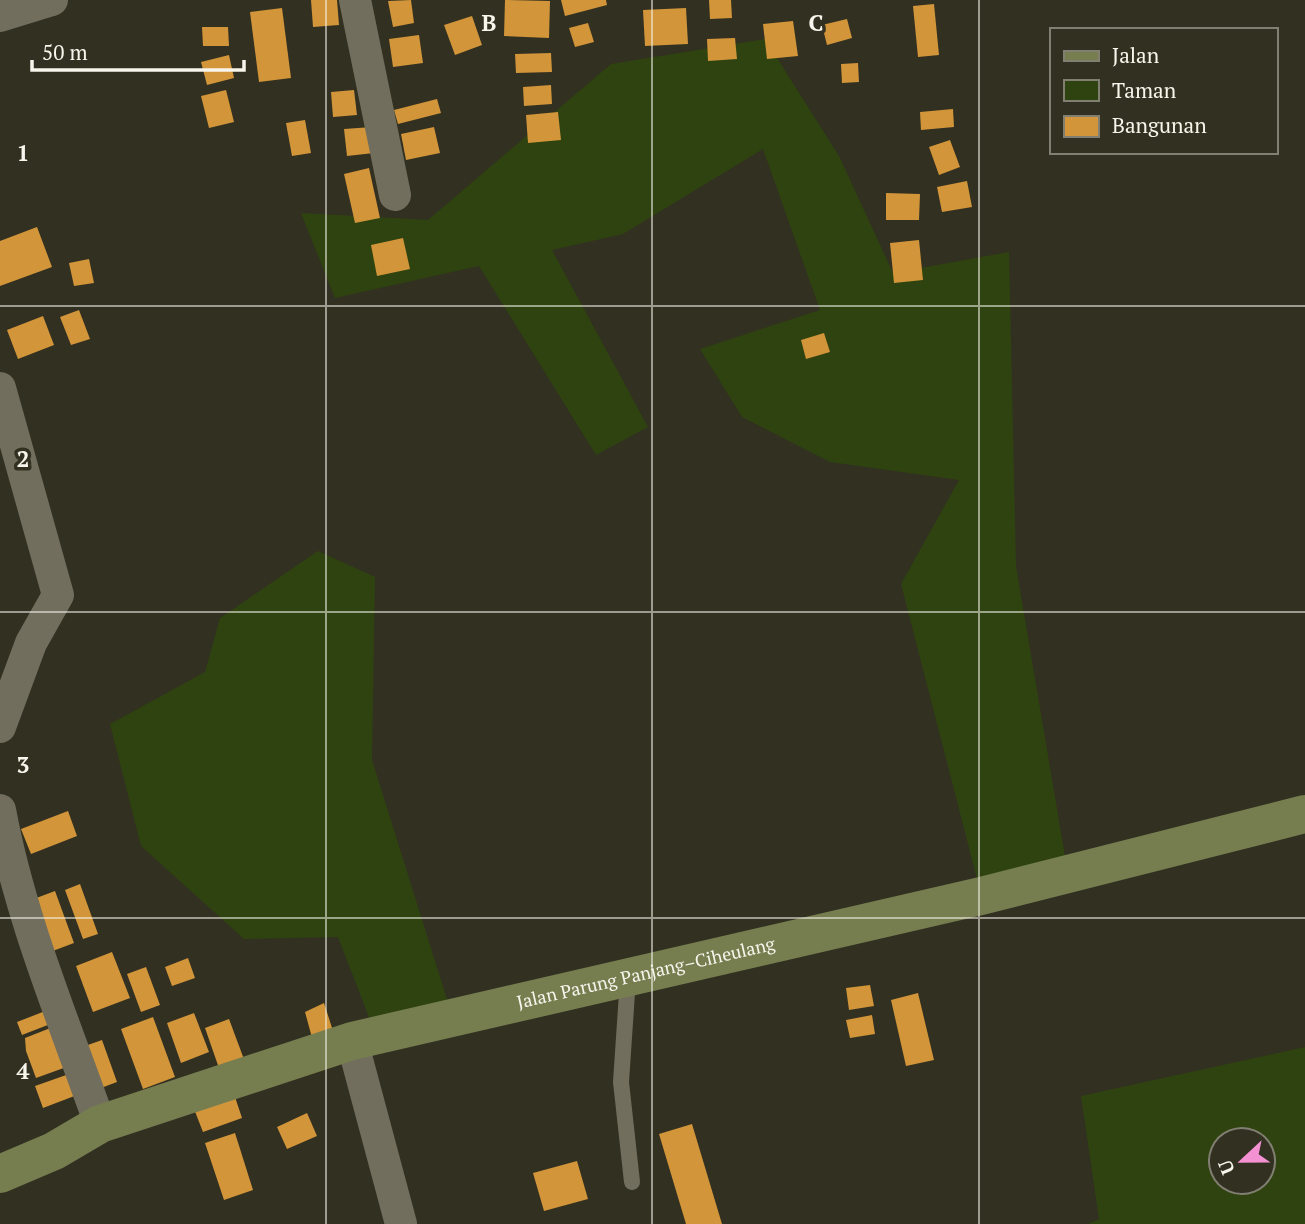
<svg xmlns="http://www.w3.org/2000/svg" width="1305" height="1224" font-family="'PT Serif',serif">
  <rect width="100%" height="100%" fill="#323021"/>
  <g fill="#2f4310" fill-rule="evenodd">
    <path d="M765 39 839 156 893 273 1009 252 1016 566 1070 886 984 906 901 584 959 480 830 462 742 417 700 349 820 310 763 149 623 234 552 250 648 427 596 455 479 266 335 298 301 213 428 220 611 64Z"/>
    <path d="M318 551 375 577 372 760 456 1028 380 1046 338 937 244 939 141 846 110 724 205 672 220 618Z"/>
    <path d="M1305 1047V1224H1088L1099 1219 1081 1096ZM1263 1140V1182H1221V1140Z"/>
  </g>
  <g fill="#d2953a">
    <path d="M311 0H337L339 25 313 27Z"/>
    <path d="M411 0 414 23 393 27 388 1Z"/>
    <path d="M505 0 550 1 549 38 504 36Z"/>
    <path d="M561 0H606L607 5 565 16Z"/>
    <path d="M709 0H731L732 18 710 19Z"/>
    <path d="M934 4 939 55 918 57 913 6Z"/>
    <path d="M282 8 291 78 259 82 250 12Z"/>
    <path d="M686 8 688 44 645 46 643 10Z"/>
    <path d="M472 16 482 45 455 55 444 25Z"/>
    <path d="M847 19 852 38 827 45 822 25Z"/>
    <path d="M793 21 798 56 767 59 763 24Z"/>
    <path d="M588 23 594 42 575 47 569 28Z"/>
    <path d="M202 27H228L229 46H203Z"/>
    <path d="M419 35 423 63 393 67 389 39Z"/>
    <path d="M735 38 737 59 708 61 707 39Z"/>
    <path d="M551 53 552 72 516 73 515 54Z"/>
    <path d="M229 55 234 78 207 85 201 62Z"/>
    <path d="M858 63 859 82 842 83 841 64Z"/>
    <path d="M551 85 552 104 524 106 523 87Z"/>
    <path d="M226 90 234 122 209 128 201 96Z"/>
    <path d="M354 90 357 115 333 117 331 92Z"/>
    <path d="M437 99 441 113 398 124 394 110Z"/>
    <path d="M953 109 954 127 921 130 920 112Z"/>
    <path d="M558 112 561 140 528 143 526 115Z"/>
    <path d="M305 120 311 153 292 156 286 123Z"/>
    <path d="M372 127 374 153 347 156 344 129Z"/>
    <path d="M434 127 440 153 406 160 401 134Z"/>
    <path d="M950 140 960 167 939 175 929 147Z"/>
    <path d="M369 168 380 218 355 223 344 174Z"/>
    <path d="M967 181 972 207 942 212 937 187Z"/>
    <path d="M886 193 920 194 919 220H886Z"/>
    <path d="M37 227 52 267 0 286V241Z"/>
    <path d="M403 238 410 269 377 276 371 245Z"/>
    <path d="M919 240 923 280 894 283 890 243Z"/>
    <path d="M89 259 94 283 74 286 69 263Z"/>
    <path d="M79 310 90 339 71 345 60 317Z"/>
    <path d="M43 316 54 345 18 359 7 330Z"/>
    <path d="M824 333 830 352 806 359 801 340Z"/>
    <path d="M68 811 77 836 31 854 21 829Z"/>
    <path d="M80 884 98 934 83 939 65 890Z"/>
    <path d="M55 891 74 943 50 952 31 900Z"/>
    <path d="M112 952 130 998 93 1012 76 966Z"/>
    <path d="M188 958 195 978 172 986 165 967Z"/>
    <path d="M146 967 160 1005 141 1012 127 974Z"/>
    <path d="M870 985 874 1006 849 1010 846 988Z"/>
    <path d="M918 993 934 1060 906 1066 891 1000Z"/>
    <path d="M324 1003 335 1037 314 1045 305 1012Z"/>
    <path d="M53 1008 58 1021 22 1035 17 1022Z"/>
    <path d="M194 1013 209 1052 181 1063 167 1023Z"/>
    <path d="M872 1015 875 1034 850 1038 846 1020Z"/>
    <path d="M153 1017 175 1077 143 1089 121 1029Z"/>
    <path d="M229 1019 245 1062 220 1071 205 1028Z"/>
    <path d="M58 1025 72 1065 36 1078 26 1051 25 1038Z"/>
    <path d="M102 1040 117 1082 101 1088 85 1046Z"/>
    <path d="M69 1074 77 1095 43 1108 35 1086Z"/>
    <path d="M234 1094 242 1118 203 1132 194 1109Z"/>
    <path d="M307 1113 317 1136 287 1149 277 1127Z"/>
    <path d="M692 1124 722 1224H686L659 1134Z"/>
    <path d="M235 1133 253 1190 224 1200 205 1143Z"/>
    <path d="M577 1161 588 1199 544 1211 533 1173Z"/>
  </g>
  <g fill="none" stroke-linecap="round" stroke-linejoin="round">
    <path stroke="#716e5e" stroke-width="16" d="M628 978 621 1082 632 1182"/>
    <g stroke="#716e5e" stroke-width="32">
      <path d="M355 0 395 195"/>
      <path d="M0 16 52 0"/>
      <path d="M0 388 58 595 31 643 0 727"/>
      <path d="M0 810C20 918 64 1021 100 1124"/>
      <path d="M352 1041 401 1224"/>
    </g>
    <path stroke="#767e50" stroke-width="38" id="s1" d="M0 1174 54 1151 100 1124 352 1041 981 896 1305 814"/>
  </g>
  <path fill="none" stroke="#f7f5ec" stroke-width="2" stroke-opacity="0.55" d="M326 0V1224M652 0V1224M979 0V1224M0 306H1305M0 612H1305M0 918H1305"/>
  <g text-anchor="middle" stroke-width="7" stroke-linejoin="round" paint-order="stroke">
    <g font-size="18" fill="#f7f5ec" stroke="#323021">
      <text dy="6" stroke="none"><textPath href="#s1" startOffset="679">Jalan Parung Panjang–Ciheulang</textPath></text>
    </g>
  </g>
  <g font-size="23" text-anchor="middle" font-weight="bold" fill="#f7f5ec" stroke="#323021" stroke-width="7" stroke-linejoin="round" paint-order="stroke">
    <text x="489" y="31">B</text>
    <text x="816" y="31">C</text>
    <text x="23" y="161">1</text>
    <text x="23" y="467">2</text>
    <text x="23" y="773">3</text>
    <text x="23" y="1079">4</text>
  </g>
  <rect x="1050" y="28" width="228" height="126" fill="#323021" stroke="#817f72" stroke-width="2"/>
  <rect x="1064" y="51" width="35" height="10" fill="#767e50" stroke="#817f72" stroke-width="2"/>
  <text x="1112" y="63" font-size="21" fill="#f7f5ec">Jalan</text>
  <rect x="1064" y="80" width="35" height="21" fill="#2f4310" stroke="#817f72" stroke-width="2"/>
  <text x="1112" y="98" font-size="21" fill="#f7f5ec">Taman</text>
  <rect x="1064" y="116" width="35" height="21" fill="#d2953a" stroke="#817f72" stroke-width="2"/>
  <text x="1112" y="133" font-size="21" fill="#f7f5ec">Bangunan</text>
  <g transform="translate(1242 1161) rotate(248)"><circle r="33" fill="#323021" stroke="#817f72" stroke-width="2"/>
  <path d="M0-5L12 26L0 18L-12 26Z" fill="#f491d3"/>
  <text y="-10" font-size="19" font-weight="bold" text-anchor="middle" fill="#f7f5ec">U</text>
  </g>
  <path d="M32 60v10h212v-10" fill="none" stroke="#f7f5ec" stroke-width="3.5"/>
  <text x="42" y="60" font-size="21" fill="#f7f5ec" stroke="#323021" stroke-width="5" paint-order="stroke">50 m</text>
</svg>
